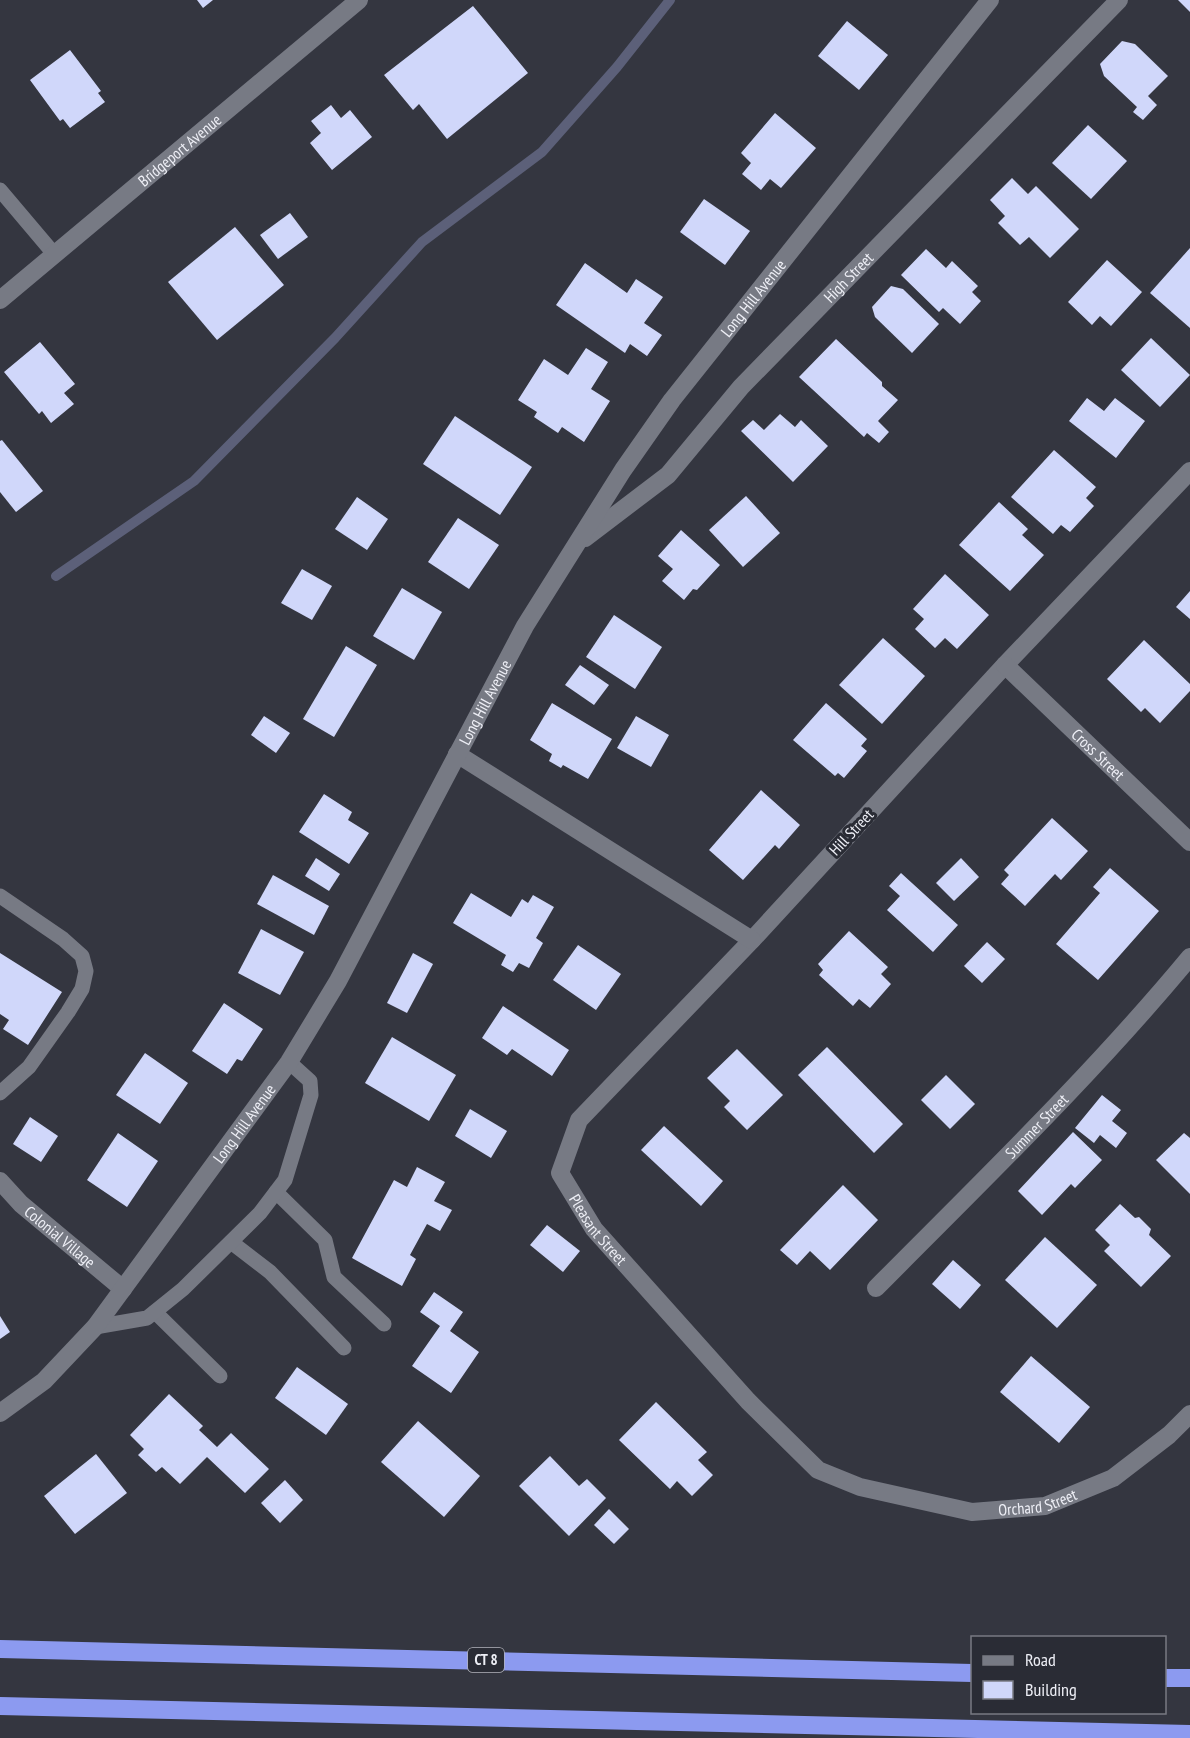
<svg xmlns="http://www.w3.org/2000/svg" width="1190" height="1738" font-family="'PT Sans Narrow',sans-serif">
  <rect width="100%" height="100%" fill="#343640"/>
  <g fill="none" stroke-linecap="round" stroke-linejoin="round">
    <path stroke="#5c6079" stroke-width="10" d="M56 576 194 481 335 338 422 242 542 152 617 67 670 0"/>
  </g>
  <g fill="#d0d7fa">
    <path d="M197 0H213L203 8Z"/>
    <path d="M1178 0H1190V12Z"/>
    <path d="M473 6 528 73 447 139 419 104 413 110 384 75Z"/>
    <path d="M847 21 888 55 859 90 818 56Z"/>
    <path d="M1122 41 1135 44 1168 76 1148 96 1157 105 1143 120 1133 112 1137 107 1104 76 1100 64Z"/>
    <path d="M70 50 101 91 98 93 105 102 70 128 63 119 60 121 30 80Z"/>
    <path d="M331 105 341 118 350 110 372 137 332 170 310 143 321 133 311 121Z"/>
    <path d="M775 113 816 148 781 188 770 179 761 190 742 174 751 163 741 153Z"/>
    <path d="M1088 125 1127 161 1091 199 1052 163Z"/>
    <path d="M1012 178 1028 194 1036 186 1079 229 1050 258 1029 237 1020 245 998 223 1005 216 990 200Z"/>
    <path d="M704 199 750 231 725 265 680 232Z"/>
    <path d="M290 213 308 237 278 259 260 235Z"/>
    <path d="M235 227 284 285 217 340 168 282Z"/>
    <path d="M1190 248V328L1150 293Z"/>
    <path d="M926 249 946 268 952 261 978 286 972 292 981 301 960 324 943 308 939 312 901 275Z"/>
    <path d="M1107 260 1142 292 1111 326 1100 316 1092 325 1068 302Z"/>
    <path d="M585 263 627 293 636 279 663 297 644 323 662 335 647 356 630 344 625 353 556 305Z"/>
    <path d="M891 286 903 289 939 324 912 353 875 317 872 307Z"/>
    <path d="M1151 338 1190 375 1160 407 1121 370Z"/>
    <path d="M836 339 882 382V386L898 400 878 421 889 432 879 443 867 433 864 437 799 377Z"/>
    <path d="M40 342 75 384 64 393 74 404 51 423 42 411 39 414 4 372Z"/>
    <path d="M586 348 608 362 591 389 610 401 584 442 562 427 558 433 534 417 537 412 518 400 544 359 568 375Z"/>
    <path d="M1087 398 1104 411 1115 398 1145 421 1116 458 1069 421Z"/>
    <path d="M780 414 795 427 801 420 828 446 793 482 741 431 753 420 764 430Z"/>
    <path d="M455 416 532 467 500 515 423 464Z"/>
    <path d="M2 440 43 491 16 512 0 492V441Z"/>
    <path d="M1054 450 1096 487 1086 498 1094 506 1070 532 1061 525 1053 534 1011 497Z"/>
    <path d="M746 496 780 533 743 567 709 530Z"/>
    <path d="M357 497 388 519 367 550 335 529Z"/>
    <path d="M999 502 1028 529 1022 535 1044 555 1010 591 959 545Z"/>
    <path d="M458 518 499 545 469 589 428 562Z"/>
    <path d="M681 530 720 565 697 590 693 589 684 600 662 581 673 569 658 556Z"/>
    <path d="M302 569 332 586 312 620 281 603Z"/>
    <path d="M945 574 989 615 957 649 945 638 935 648 915 629 924 619 913 609Z"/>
    <path d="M402 588 442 612 414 660 373 636Z"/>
    <path d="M1190 591V619L1176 607Z"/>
    <path d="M614 615 662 647 635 689 586 657Z"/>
    <path d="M883 638 925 676 882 724 839 685Z"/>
    <path d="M1144 640 1190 684V691L1160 723 1145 708 1141 712 1107 679Z"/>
    <path d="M346 646 377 665 334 737 303 719Z"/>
    <path d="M580 665 609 685 594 705 565 685Z"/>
    <path d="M552 703 612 739 588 779 563 765 561 768 549 761 552 754 530 740Z"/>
    <path d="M826 703 867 739 861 746 867 751 844 778 838 773 835 776 793 740Z"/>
    <path d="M264 716 290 733 276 753 251 735Z"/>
    <path d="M636 716 669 735 651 767 617 748Z"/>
    <path d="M761 790 800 825 779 849 775 845 743 880 709 850Z"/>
    <path d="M324 794 352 812 348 820 369 833 349 864 299 832Z"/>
    <path d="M1052 818 1088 851 1061 880 1055 874 1025 906 1001 884 1009 875 1004 870Z"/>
    <path d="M316 858 340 874 329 891 305 876Z"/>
    <path d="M961 858 979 877 954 901 936 883Z"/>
    <path d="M1110 868 1159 911 1098 980 1056 944 1100 893 1093 887Z"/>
    <path d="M901 873 958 925 933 952 887 910 900 896 889 886Z"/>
    <path d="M273 875 329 906 314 935 257 904Z"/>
    <path d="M471 893 511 917 522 899 528 903 533 895 554 907 536 938 543 943 529 968 519 963 513 972 501 965 506 955 453 923Z"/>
    <path d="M261 929 304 952 280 995 238 973Z"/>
    <path d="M849 931 888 967 881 974 891 984 870 1008 859 999 853 1006 819 975 823 970 818 964Z"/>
    <path d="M987 942 1005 959 982 983 964 966Z"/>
    <path d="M578 945 621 974 596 1010 553 980Z"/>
    <path d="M0 953 62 992 28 1045 3 1029 9 1020 0 1014Z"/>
    <path d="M413 953 433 964 407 1013 387 1003Z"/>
    <path d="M224 1003 263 1029 242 1061 237 1059 227 1074 192 1051Z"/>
    <path d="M503 1006 569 1050 552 1076 512 1049 507 1055 482 1038Z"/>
    <path d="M392 1037 456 1075 429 1121 365 1083Z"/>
    <path d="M827 1047 903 1124 874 1153 798 1075Z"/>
    <path d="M737 1049 783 1095 747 1130 724 1107 730 1101 707 1078Z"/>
    <path d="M145 1053 188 1083 160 1124 116 1095Z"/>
    <path d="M946 1075 975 1104 950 1129 921 1100Z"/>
    <path d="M1102 1095 1121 1110 1112 1121 1127 1133 1116 1148 1100 1135 1094 1143 1075 1128Z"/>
    <path d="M470 1109 507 1131 491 1158 455 1136Z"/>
    <path d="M30 1117 58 1136 41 1162 13 1144Z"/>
    <path d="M664 1126 723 1181 701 1206 641 1150Z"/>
    <path d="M1073 1132 1102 1160 1075 1188 1071 1184 1042 1215 1018 1191Z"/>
    <path d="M118 1133 158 1161 127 1207 87 1180Z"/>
    <path d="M1184 1133 1190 1138V1194L1156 1160Z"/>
    <path d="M417 1167 445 1182 434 1201 452 1210 440 1231 427 1224 410 1255 416 1259 402 1286 352 1258 394 1180 407 1187Z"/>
    <path d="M843 1185 878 1220 830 1270 810 1251 797 1265 780 1250Z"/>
    <path d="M1120 1204 1135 1218 1139 1217 1151 1229 1149 1235 1171 1256 1141 1287 1104 1251 1110 1245 1095 1230Z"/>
    <path d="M547 1225 580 1251 563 1272 530 1245Z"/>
    <path d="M1045 1237 1097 1285 1057 1328 1005 1280Z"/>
    <path d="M953 1260 981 1285 960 1309 932 1284Z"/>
    <path d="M434 1292 463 1312 450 1331 479 1352 451 1393 412 1366 440 1326 420 1312Z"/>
    <path d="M0 1316 10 1332 0 1339Z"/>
    <path d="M1031 1356 1090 1407 1059 1443 1000 1392Z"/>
    <path d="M297 1367 348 1404 326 1435 275 1398Z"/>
    <path d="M169 1394 203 1426 199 1430 217 1447 231 1433 269 1469 245 1493 207 1457 180 1484 162 1467 156 1472 138 1455 144 1449 130 1435Z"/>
    <path d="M656 1402 707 1452 698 1460 713 1475 692 1496 677 1481 670 1489 619 1440Z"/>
    <path d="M418 1421 480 1476 444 1517 381 1462Z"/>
    <path d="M96 1454 127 1493 75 1534 44 1496Z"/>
    <path d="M550 1456 579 1486 587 1479 606 1498 569 1536 519 1486Z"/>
    <path d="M285 1480 303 1500 280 1523 261 1503Z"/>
    <path d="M609 1509 629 1529 614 1544 594 1525Z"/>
  </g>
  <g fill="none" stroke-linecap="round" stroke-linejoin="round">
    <g stroke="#777a84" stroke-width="15">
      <path d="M0 190 55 255"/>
      <path d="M0 896 63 939 82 956 86 971 82 989 68 1012 29 1067 0 1093"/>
      <path d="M276 1192 325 1240 334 1277 384 1324"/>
      <path d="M231 1242 270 1272 344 1348"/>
      <path d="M155 1312 220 1376"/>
      <path d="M95 1327 147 1318 183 1289 260 1213 285 1180 311 1095 310 1081 289 1062"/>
    </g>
    <g stroke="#777a84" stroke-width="18">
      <path id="s1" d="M1190 471 1005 665 752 940 579 1120 560 1173 594 1229 748 1401 818 1470 860 1487 972 1512 1045 1506 1113 1478 1169 1435 1190 1414"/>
      <path id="s2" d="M585 538 668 475 741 387 1119 0"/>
      <path id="s3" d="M1005 665 1190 842"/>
      <path d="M457 754 752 940"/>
      <path id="s4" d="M0 1181 21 1204 123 1289"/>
      <path id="s5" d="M876 1288C983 1180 1093 1074 1190 957"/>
      <path id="s6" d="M0 1413 44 1381 95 1327 289 1062 338 981 525 626 623 470 672 400 990 0"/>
    </g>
    <path stroke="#777a84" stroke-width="18" id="s7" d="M0 300 359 0"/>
    <g stroke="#8c9af0" stroke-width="18">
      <path d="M0 1649 972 1673"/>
      <path d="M1164 1678H1190"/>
      <path d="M0 1706 1190 1734"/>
    </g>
  </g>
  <g text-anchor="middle" stroke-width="6" stroke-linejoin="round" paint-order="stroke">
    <rect fill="#2a2c35" stroke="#b3b4bc" stroke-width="1.5" x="468" y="1648" width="36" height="24" rx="4.5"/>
    <g font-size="15" font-weight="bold" fill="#eeeff6">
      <text x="486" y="1665">CT 8</text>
    </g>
    <g font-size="16" fill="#eeeff6" stroke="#2a2c35">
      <text dy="6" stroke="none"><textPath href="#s7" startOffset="234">Bridgeport Avenue</textPath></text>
      <text dy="6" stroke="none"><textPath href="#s2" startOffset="372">High Street</textPath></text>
      <text dy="6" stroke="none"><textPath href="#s6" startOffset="1353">Long Hill Avenue</textPath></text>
      <text dy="6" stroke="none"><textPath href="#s6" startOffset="867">Long Hill Avenue</textPath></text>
      <text dy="6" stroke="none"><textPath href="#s3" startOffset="129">Cross Street</textPath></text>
      <text transform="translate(851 832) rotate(-47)" y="6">Hill Street</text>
      <text dy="6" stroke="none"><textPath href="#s6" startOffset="381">Long Hill Avenue</textPath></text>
      <text dy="6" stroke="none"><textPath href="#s5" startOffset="228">Summer Street</textPath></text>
      <text dy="6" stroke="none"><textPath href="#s1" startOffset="1016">Pleasant Street</textPath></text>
      <text dy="6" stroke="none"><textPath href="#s4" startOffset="82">Colonial Village</textPath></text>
      <text dy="6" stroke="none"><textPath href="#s1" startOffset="1569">Orchard Street</textPath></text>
    </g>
  </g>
  <rect x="971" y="1636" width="195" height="78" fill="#2a2c35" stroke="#787a82" stroke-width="1.5"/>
  <rect x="983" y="1656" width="30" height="9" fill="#777a84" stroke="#787a82" stroke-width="1.5"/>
  <text x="1025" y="1666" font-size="18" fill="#eeeff6">Road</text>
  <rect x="983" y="1681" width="30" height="18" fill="#d0d7fa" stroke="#787a82" stroke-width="1.5"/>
  <text x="1025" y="1696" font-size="18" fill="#eeeff6">Building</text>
</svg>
